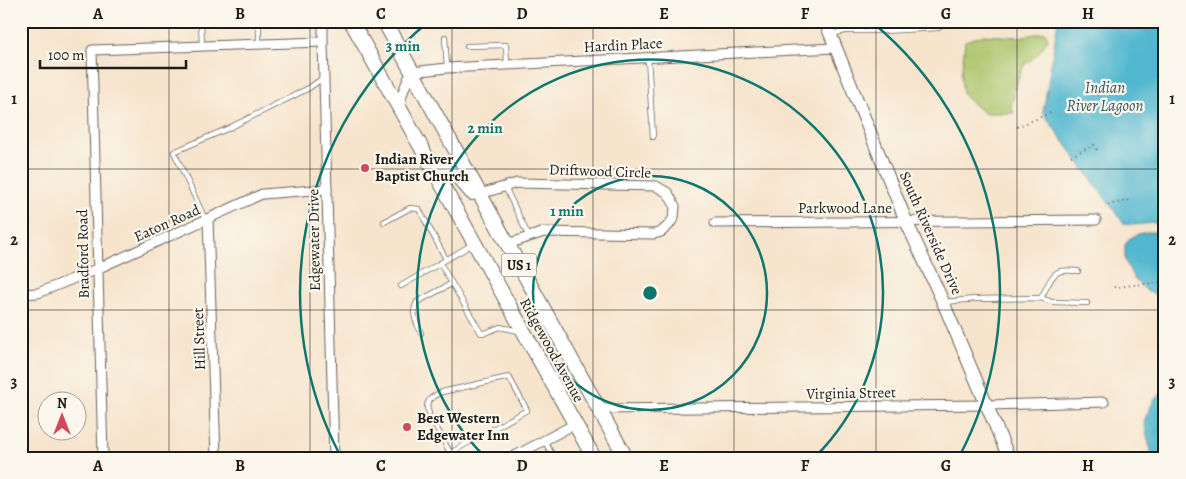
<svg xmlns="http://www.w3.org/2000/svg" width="1186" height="479" font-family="Alegreya,serif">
  <rect width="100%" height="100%" fill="#fbf7ec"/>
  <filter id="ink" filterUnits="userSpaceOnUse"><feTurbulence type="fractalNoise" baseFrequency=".02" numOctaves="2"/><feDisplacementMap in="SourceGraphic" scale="10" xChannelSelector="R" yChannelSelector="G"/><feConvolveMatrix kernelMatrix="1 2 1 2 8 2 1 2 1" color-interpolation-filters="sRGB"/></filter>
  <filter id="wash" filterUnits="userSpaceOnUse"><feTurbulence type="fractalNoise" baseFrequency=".0096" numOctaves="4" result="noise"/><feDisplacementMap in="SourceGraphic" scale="20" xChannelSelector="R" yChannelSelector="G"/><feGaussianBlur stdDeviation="1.12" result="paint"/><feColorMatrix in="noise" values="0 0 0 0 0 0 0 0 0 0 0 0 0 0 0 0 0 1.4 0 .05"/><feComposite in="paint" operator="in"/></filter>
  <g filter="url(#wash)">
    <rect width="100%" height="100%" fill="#f6e4cc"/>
    <path fill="#aac46b" stroke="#637044" d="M1045 32 1048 39 1037 55 1030 61 1024 65 1017 82 1011 107 1014 113H984L963 95 961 76 965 41 984 35 1019 37Z"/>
    <g fill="#51b7cf" stroke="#366a76">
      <path d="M1058 21H1165V222L1134 225 1124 224 1043 113Z"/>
      <path d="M1147 232H1165V309L1158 296 1146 290 1134 279 1125 260V245L1129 239 1138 234Z"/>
      <path d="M1161 394H1165V458H1152L1144 421 1154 400Z"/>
    </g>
  </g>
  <g filter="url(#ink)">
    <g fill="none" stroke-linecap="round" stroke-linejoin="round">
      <g stroke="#68625a" stroke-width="6">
        <g id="lane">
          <path d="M201 21 202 46"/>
          <path d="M259 21V44"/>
          <path d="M831 34 845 31H883L938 28 941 25V21"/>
          <path d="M445 37 447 68"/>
          <path d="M467 46 506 45 507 65"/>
          <path d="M648 58 653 137"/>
          <path d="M505 187 529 237"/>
          <path d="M205 219 174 152 229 128 309 88 323 78"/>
          <path d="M384 222 410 208 419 209 446 259"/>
          <path d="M440 263 481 333H485L500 327 519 331"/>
          <path d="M401 286 473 244"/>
          <path d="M1041 298C1046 290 1051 273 1061 271 1067 270 1073 271 1078 271"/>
          <path d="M945 302 975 299 1041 298 1052 302 1087 303"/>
          <path d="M421 333C416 322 411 313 417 302L451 284"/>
          <path d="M429 413C423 402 432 396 442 392L509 377 527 410 450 453"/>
          <path d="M435 425 453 458"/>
          <path d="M544 440 554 458"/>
        </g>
      </g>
      <g stroke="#68625a" stroke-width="11">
        <g id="street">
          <path d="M323 21V42L334 458"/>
          <path d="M399 107C402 94 405 83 412 72L447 68 835 48"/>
          <path d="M480 194 517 183 656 186 668 193 675 206 674 217 669 225 661 232 654 234 544 232 508 244"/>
          <path d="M208 219 216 458"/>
          <path d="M715 223 1096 220"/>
          <path d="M21 294 38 293 97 269 262 194 327 189"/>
          <path d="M599 409 988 405 1104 402"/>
          <path d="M103 458 92 50 323 42"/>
          <path d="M511 458 575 424"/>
        </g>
      </g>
      <g stroke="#68625a" stroke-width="14">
        <path id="secondary" d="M825 21 906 221 943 302 1009 458"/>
      </g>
      <g stroke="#68625a" stroke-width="16">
        <g id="primary">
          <path d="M351 21 594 458"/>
          <path d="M384 21 626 458"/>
          <path d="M433 169 447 170 458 177 472 193"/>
        </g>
      </g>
      <g stroke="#68625a" stroke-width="2" stroke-dasharray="1 4" stroke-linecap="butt">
        <path d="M1017 127 1053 112"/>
        <path d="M1071 156 1094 145 1099 153"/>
        <path d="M1108 205 1130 200"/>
        <path d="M1114 287 1165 282"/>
      </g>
      <use href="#lane" stroke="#fff" stroke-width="4.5"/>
      <use href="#street" stroke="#fff" stroke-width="9"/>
      <use href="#secondary" stroke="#fff" stroke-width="12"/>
      <use href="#primary" stroke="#fff" stroke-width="14"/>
    </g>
  </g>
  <path fill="none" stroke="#1c1c1c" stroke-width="1" stroke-opacity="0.55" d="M169 21V458M310 21V458M452 21V458M593 21V458M734 21V458M876 21V458M1017 21V458M21 169H1165M21 310H1165"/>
  <g fill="none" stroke="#0f766e" stroke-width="2.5">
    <circle cx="650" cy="293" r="117"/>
    <path d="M484 456A233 233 0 1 1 816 456"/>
    <path d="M341 457A350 350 0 0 1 427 23M873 23A350 350 0 0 1 959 457"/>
  </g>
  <g fill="#d1495b" stroke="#fbf7ec" stroke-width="2">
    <circle cx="365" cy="168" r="5"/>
    <circle cx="407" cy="427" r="5"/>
  </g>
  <g text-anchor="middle" stroke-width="4.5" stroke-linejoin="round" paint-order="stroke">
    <rect fill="#fbf7ec" stroke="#5f5e5a" stroke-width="1" x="501.5" y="253.5" width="35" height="23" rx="4"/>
    <g font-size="14" font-weight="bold" fill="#1c1c1c">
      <text x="519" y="270">US 1</text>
    </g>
    <g font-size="15" fill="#1c1c1c" stroke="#fbf7ec">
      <text transform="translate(623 45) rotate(-3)" y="5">Hardin Place</text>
      <text transform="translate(600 171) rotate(2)" y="5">Driftwood Circle</text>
      <text x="845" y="213">Parkwood Lane</text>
      <text transform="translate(167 223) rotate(-24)" y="5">Eaton Road</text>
      <text transform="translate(931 233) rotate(66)" y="5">South Riverside Drive</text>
      <text transform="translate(314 240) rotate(-91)" y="5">Edgewater Drive</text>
      <text transform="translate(83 254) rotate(-91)" y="5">Bradford Road</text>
      <text transform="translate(199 339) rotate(-92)" y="5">Hill Street</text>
      <text transform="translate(552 350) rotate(61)" y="5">Ridgewood Avenue</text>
      <text transform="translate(851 393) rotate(-1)" y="5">Virginia Street</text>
    </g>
    <g font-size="15" font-weight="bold" fill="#1c1c1c" stroke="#fbf7ec" text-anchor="start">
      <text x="375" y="164">Indian River<tspan x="375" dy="17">Baptist Church</tspan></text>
      <text x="417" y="423">Best Western<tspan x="417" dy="17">Edgewater Inn</tspan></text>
    </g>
    <g font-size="16" font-style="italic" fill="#315a64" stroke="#fbf7ec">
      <text x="1105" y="93">Indian<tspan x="1105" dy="18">River Lagoon</tspan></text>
    </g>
  </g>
  <circle cx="650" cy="293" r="8" fill="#0f766e" stroke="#fbf7ec" stroke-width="2.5"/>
  <g font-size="15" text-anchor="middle" font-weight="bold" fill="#0f766e" stroke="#fbf7ec" stroke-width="4.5" stroke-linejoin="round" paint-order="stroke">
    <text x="403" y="51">3 min</text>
    <text x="485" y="133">2 min</text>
    <text x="567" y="216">1 min</text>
  </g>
  <rect width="1186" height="479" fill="none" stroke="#fbf7ec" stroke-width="55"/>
  <g transform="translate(62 416)"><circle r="24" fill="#fbf7ec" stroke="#a29f99"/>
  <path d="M0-4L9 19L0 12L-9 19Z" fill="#d1495b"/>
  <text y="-8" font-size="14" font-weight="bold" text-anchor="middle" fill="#1c1c1c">N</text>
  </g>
  <path d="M40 60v8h146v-8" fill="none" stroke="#1c1c1c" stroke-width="2.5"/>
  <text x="48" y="60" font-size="15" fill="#1c1c1c" stroke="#fbf7ec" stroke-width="4" paint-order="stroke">100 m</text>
  <rect x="28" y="28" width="1130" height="424" fill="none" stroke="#1c1c1c" stroke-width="2"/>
  <g font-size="16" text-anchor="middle" font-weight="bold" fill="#1c1c1c">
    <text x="98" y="19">A</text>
    <text x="240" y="19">B</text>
    <text x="381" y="19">C</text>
    <text x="522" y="19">D</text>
    <text x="664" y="19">E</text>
    <text x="805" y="19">F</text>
    <text x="946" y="19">G</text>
    <text x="1088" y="19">H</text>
    <text x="14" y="104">1</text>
    <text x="1172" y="104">1</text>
    <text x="14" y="245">2</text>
    <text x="1172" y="245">2</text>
    <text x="14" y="387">3</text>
    <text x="1172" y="387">3</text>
    <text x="98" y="471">A</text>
    <text x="240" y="471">B</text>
    <text x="381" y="471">C</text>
    <text x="522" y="471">D</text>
    <text x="664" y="471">E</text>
    <text x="805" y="471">F</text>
    <text x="946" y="471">G</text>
    <text x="1088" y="471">H</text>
  </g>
</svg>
